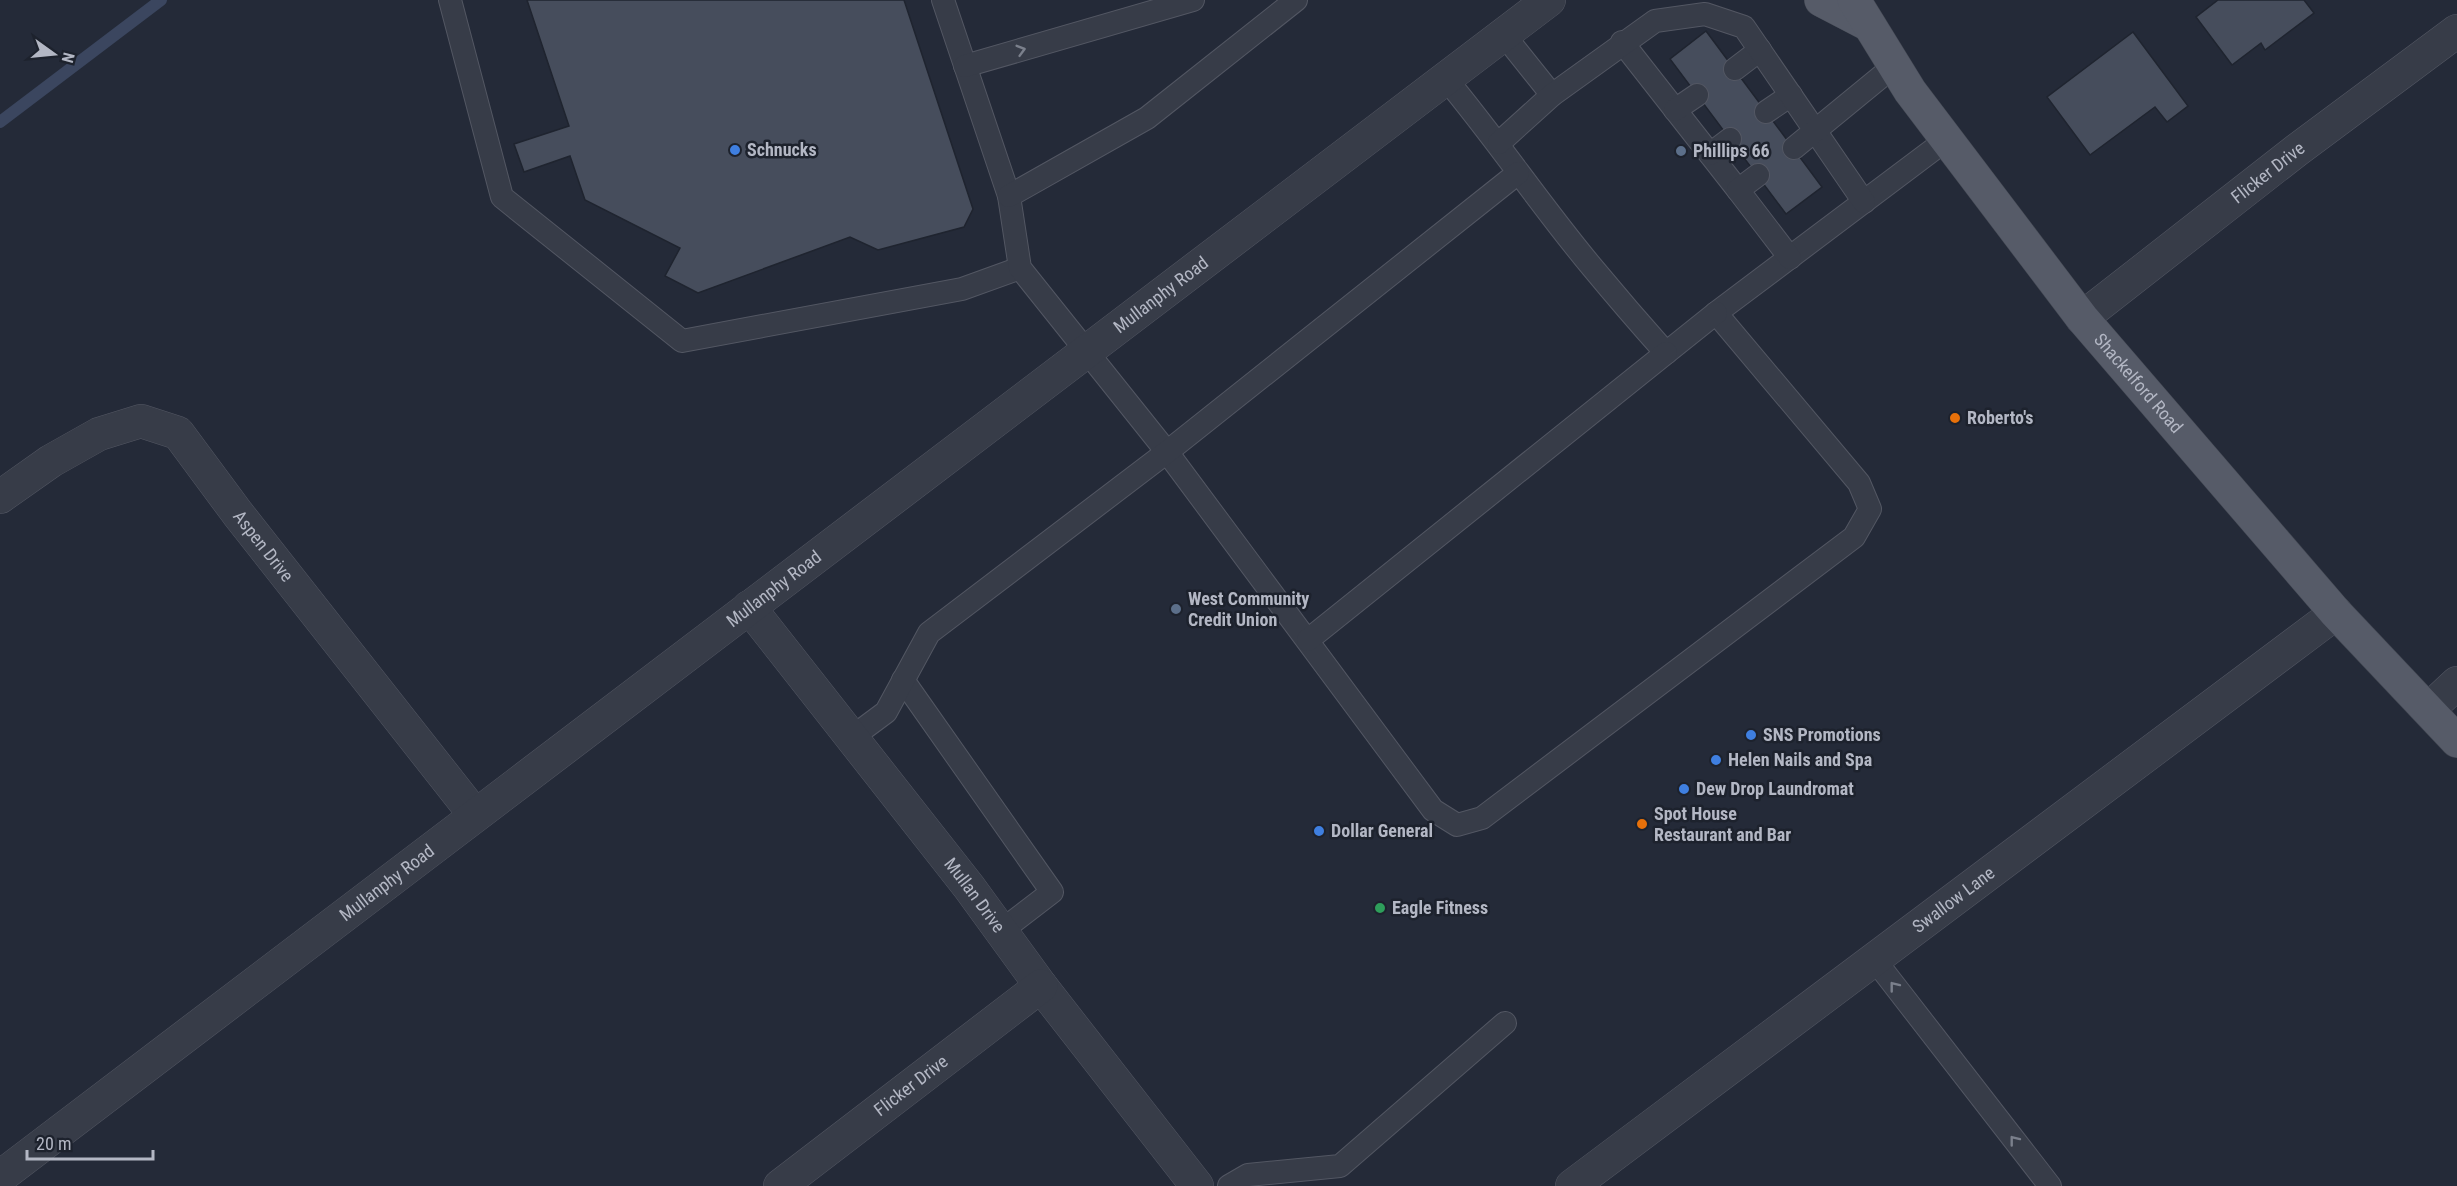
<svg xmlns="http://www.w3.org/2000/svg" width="2457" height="1186" font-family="'Roboto Condensed',sans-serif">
  <rect width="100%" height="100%" fill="#242a38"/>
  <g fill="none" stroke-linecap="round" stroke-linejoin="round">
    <path stroke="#3b465f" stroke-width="12" d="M0 122 161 0"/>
  </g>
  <g fill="#464d5c" stroke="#1f242f" stroke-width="1.5">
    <path d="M527 0H904L973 209 964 227 878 250 850 237 698 293 665 276 680 248 585 200 570 156 524 172 514 144 569 126Z"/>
    <path d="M2218 0H2304L2314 13 2265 50 2261 43 2232 65 2196 17Z"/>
    <path d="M1706 31 1822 187 1786 214 1670 59Z"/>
    <path d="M2133 32 2188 106 2167 122 2155 107 2090 155 2047 97Z"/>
  </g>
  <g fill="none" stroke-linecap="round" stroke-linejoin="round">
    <g stroke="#535763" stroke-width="24">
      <g id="service">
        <path d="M450 0 502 197 682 341 962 289 1020 268"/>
        <path d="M943 0 1009 196 1020 268 1167 452 1433 810 1457 825 1482 818 1854 537 1870 509 1859 483 1716 313 1946 140"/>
        <path d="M1504 35 1552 95"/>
        <path d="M1622 42 1738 190"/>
        <path d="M965 66 1193 0"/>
        <path d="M1735 69 1760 50"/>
        <path d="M1446 79C1497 140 1541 206 1592 267 1616 296 1641 325 1666 353L1716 313"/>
        <path d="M1675 110 1697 95"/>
        <path d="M1766 112 1791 95"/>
        <path d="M1499 143 1552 95 1655 21 1705 14 1744 27 1864 202"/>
        <path d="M1794 148 1894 66"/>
        <path d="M1710 154 1730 139"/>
        <path d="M1758 175 1738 190 1790 258"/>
        <path d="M1009 196 1147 118 1296 0"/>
        <path d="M1308 640 1666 353"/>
        <path d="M903 680 1052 892 1001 931"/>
        <path d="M851 738 886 712 929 633 1167 452 1518 173"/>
        <path d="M1874 959 2050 1186"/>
        <path d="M1229 1186 1248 1175 1340 1166 1505 1023"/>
      </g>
    </g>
    <g stroke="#535763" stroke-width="34">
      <g id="minor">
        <path id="s1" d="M2082 318 2297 150 2457 31"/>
        <path id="s2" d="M0 497 51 461 99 434 141 421 178 433 238 514 475 815"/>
        <path id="s3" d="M749 607 969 887 1041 986 1197 1186"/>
        <path d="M2429 709 2457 683"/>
        <path id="s4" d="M780 1186 1041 986"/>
        <path id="s5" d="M1572 1186 2336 613"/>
      </g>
    </g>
    <g stroke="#535763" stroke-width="34">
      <g id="tertiary">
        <path id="s6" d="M0 1177 1549 0"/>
      </g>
    </g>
    <g stroke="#414651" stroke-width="34">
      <g id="primary">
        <path d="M1821 0 1869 25"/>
        <path id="s7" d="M1854 0 1910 91 2082 318 2336 613 2457 741"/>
      </g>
    </g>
    <use href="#service" stroke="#373c48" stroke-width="22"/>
    <use href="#minor" stroke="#373c48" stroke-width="33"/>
    <use href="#tertiary" stroke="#373c48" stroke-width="33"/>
    <use href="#primary" stroke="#565b68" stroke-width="33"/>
  </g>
  <defs><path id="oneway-chevron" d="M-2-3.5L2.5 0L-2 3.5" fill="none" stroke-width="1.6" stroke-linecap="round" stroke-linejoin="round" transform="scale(1.5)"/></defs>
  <g stroke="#7b808c">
    <use href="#oneway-chevron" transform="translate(1021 50) rotate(-16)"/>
    <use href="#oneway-chevron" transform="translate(1894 986) rotate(-128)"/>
    <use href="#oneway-chevron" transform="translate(2014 1140) rotate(-128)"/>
  </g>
  <g fill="#3f7fe0" stroke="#1d222d" stroke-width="2">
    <circle cx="735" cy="150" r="6"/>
    <circle cx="1751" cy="735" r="6"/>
    <circle cx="1716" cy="760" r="6"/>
    <circle cx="1684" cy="789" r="6"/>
    <circle cx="1319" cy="831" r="6"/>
  </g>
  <g fill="#5c6f8a" stroke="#1d222d" stroke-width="2">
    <circle cx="1681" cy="151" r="6"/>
    <circle cx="1176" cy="609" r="6"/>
  </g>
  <g fill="#e8710a" stroke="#1d222d" stroke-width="2">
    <circle cx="1955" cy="418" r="6"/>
    <circle cx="1642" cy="824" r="6"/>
  </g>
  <circle fill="#2e9e5b" stroke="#1d222d" stroke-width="2" cx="1380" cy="908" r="6"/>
  <g text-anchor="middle" stroke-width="5" stroke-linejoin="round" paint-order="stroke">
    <g font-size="18" font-weight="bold" fill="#b3b7c4" stroke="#1d222d" text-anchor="start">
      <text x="747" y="156">Schnucks</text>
      <text x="1693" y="157">Phillips 66</text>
      <text x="1967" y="424">Roberto's</text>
      <text x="1188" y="605">West Community<tspan x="1188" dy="21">Credit Union</tspan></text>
      <text x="1763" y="741">SNS Promotions</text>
      <text x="1728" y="766">Helen Nails and Spa</text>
      <text x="1696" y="795">Dew Drop Laundromat</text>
      <text x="1654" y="820">Spot House<tspan x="1654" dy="21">Restaurant and Bar</tspan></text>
      <text x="1331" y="837">Dollar General</text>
      <text x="1392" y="914">Eagle Fitness</text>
    </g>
    <g font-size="18" fill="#b3b7c4" stroke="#1d222d">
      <text dy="6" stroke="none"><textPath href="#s1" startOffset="236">Flicker Drive</textPath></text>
      <text dy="6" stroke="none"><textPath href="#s6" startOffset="1458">Mullanphy Road</textPath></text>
      <text dy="6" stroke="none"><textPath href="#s7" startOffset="478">Shackelford Road</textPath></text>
      <text dy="6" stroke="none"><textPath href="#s2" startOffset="342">Aspen Drive</textPath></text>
      <text dy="6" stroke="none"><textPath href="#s6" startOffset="972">Mullanphy Road</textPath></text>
      <text dy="6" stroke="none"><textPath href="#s6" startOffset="486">Mullanphy Road</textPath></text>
      <text dy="6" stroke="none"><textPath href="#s3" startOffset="366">Mullan Drive</textPath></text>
      <text dy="6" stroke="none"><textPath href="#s5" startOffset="477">Swallow Lane</textPath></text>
      <text dy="6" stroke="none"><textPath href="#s4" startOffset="165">Flicker Drive</textPath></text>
    </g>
  </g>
  <g transform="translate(54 54) rotate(105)" stroke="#1d222d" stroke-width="4.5" paint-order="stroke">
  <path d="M0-4.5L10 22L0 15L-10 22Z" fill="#b3b7c4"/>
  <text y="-9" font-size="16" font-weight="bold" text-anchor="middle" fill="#b3b7c4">N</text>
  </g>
  <path d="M27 1150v9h126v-9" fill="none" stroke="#b3b7c4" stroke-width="3"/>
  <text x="36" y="1150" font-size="18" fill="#b3b7c4" stroke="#1d222d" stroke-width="4.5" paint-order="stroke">20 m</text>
</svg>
